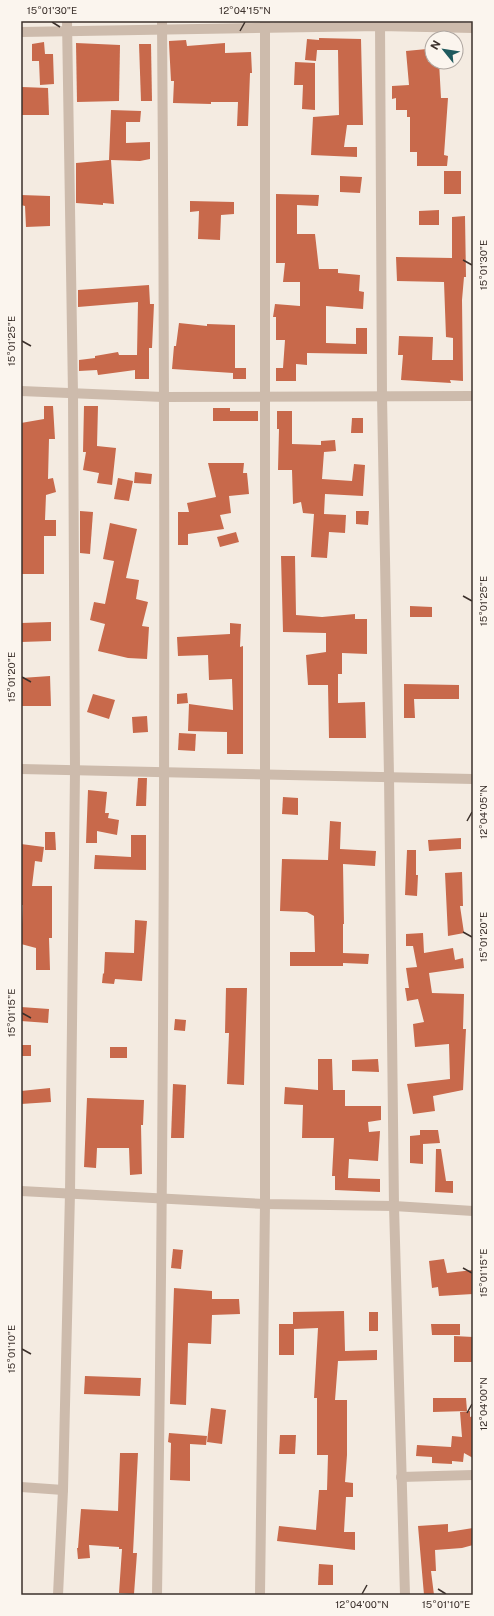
<svg xmlns="http://www.w3.org/2000/svg" width="494" height="1616" font-family="'Public Sans',sans-serif">
  <rect width="100%" height="100%" fill="#f4ebe1"/>
  <g fill="#c8694b">
    <path d="M319 38 361 39 363 125H347L344 147H357V157L311 155 313 117 339 115 338 50H317L316 61 305 60 307 39 319 40Z"/>
    <path d="M186 40 187 46 225 43V53L251 52 252 73H250L248 126H237L238 102H211V104L173 103 174 81H171L169 43V41Z"/>
    <path d="M44 42 45 54H53L54 84 40 85 39 61H32V44Z"/>
    <path d="M76 43 120 45 119 101 77 102Z"/>
    <path d="M139 44H151L152 101H141Z"/>
    <path d="M427 49 428 62H439L441 98H448L444 155 448 156 447 166H417V152H410V117H407V110H396V98L392 99V86L409 85 406 51Z"/>
    <path d="M295 62 315 63V110L302 109 303 85H294Z"/>
    <path d="M22 87 48 88 49 115H21Z"/>
    <path d="M111 110 141 111 140 122H126V143L150 142V159L140 161 111 160 114 204 103 203V205L76 203V163L109 160Z"/>
    <rect x="444" y="171" width="17" height="23"/>
    <path d="M340 176 362 177 360 193 340 192Z"/>
    <path d="M276 194 319 195 318 206 297 205V234H315L319 269H338V273L360 275 359 291 364 292 363 309 326 306V343L356 344V328H367V354L307 353V365L296 364V381H276V368H283L285 340H276V317H273L275 304 300 306V282H283L285 263H276Z"/>
    <path d="M21 195 50 196V226L26 227 25 206 21 205Z"/>
    <path d="M190 201 234 202V214L221 215 220 240 198 239 199 211 190 212Z"/>
    <path d="M439 210V225H419V211Z"/>
    <path d="M465 216 466 277H464L462 300 463 381 450 380 451 383 401 380 403 355H398L399 336 433 337 432 360H453V338L446 337 444 282 397 281 396 257 452 258V217Z"/>
    <path d="M149 285 150 304H154L152 348H149V379H135V370L98 375 97 370 79 371V360L95 358V356L118 352 119 355H137L138 302 78 307V290Z"/>
    <path d="M179 323 207 326V324L235 325V368H246V379H233V373L172 369 174 346H176Z"/>
    <path d="M44 406H53L55 439H49L48 479 53 478 56 492 46 495 45 520H56V536H44V574H21V423L44 419Z"/>
    <path d="M84 406H98L97 446 116 448 112 485 97 483 99 473 83 470 86 452H83Z"/>
    <path d="M213 408H230V411H258V421H213Z"/>
    <path d="M277 411H292V444L321 445V441L335 440 336 451 324 452 322 479 352 481 354 464 365 465 363 496 325 494 324 514 346 515 345 533 329 532 327 558 311 557 314 514 303 513 301 502 293 504 292 470H278L279 429H277Z"/>
    <path d="M352 418H363V433H351Z"/>
    <path d="M208 463H244L243 473H247L249 494 229 496 231 513 220 515 224 529 188 534V545H178V512H189L187 503 216 497Z"/>
    <path d="M135 472 152 474 151 484 134 483Z"/>
    <path d="M118 478 133 481 129 501 114 499Z"/>
    <path d="M80 511 93 512 90 554 80 553Z"/>
    <path d="M356 511H369L368 525 356 524Z"/>
    <path d="M110 523 137 529 126 578 139 580 136 599 148 602 142 626 149 627 147 659 128 658 98 651 105 624 90 620 94 602 105 604 114 561 103 559Z"/>
    <path d="M236 532 239 542 220 547 217 537Z"/>
    <path d="M281 556H295L296 615 322 617 355 614V619H367V654L342 653V674H338V703L365 702 366 738H329L328 685H308L306 655 326 652V633L283 632Z"/>
    <path d="M410 606 432 607V617H410Z"/>
    <path d="M51 622V641L21 642V623Z"/>
    <path d="M230 623 241 624 240 647 243 646V754H227V732L188 731 189 704 233 710 232 679 209 680 208 655 178 656 177 637 230 634Z"/>
    <path d="M50 676 51 706H21V678Z"/>
    <path d="M404 684 459 685V699H414L415 718H404Z"/>
    <path d="M187 693 188 703 177 704V694Z"/>
    <path d="M93 694 115 700 109 719 87 712Z"/>
    <path d="M147 716 148 732 133 733 132 717Z"/>
    <path d="M179 733 196 734 195 751 178 750Z"/>
    <path d="M138 778H147L146 806H136Z"/>
    <path d="M88 790 107 792 105 813H109L108 818 119 820 117 835 97 831V843H86Z"/>
    <path d="M283 797 298 798V815L282 814Z"/>
    <path d="M330 821 341 822 340 849 376 851 375 866 343 864 344 924H343V953L369 954 368 964 343 963V966H290V952H315L314 916 307 912 280 911 282 859 328 860Z"/>
    <path d="M45 832H55L56 850H45Z"/>
    <path d="M131 835H146V870L94 869 95 855 131 857Z"/>
    <path d="M461 838V849L429 851 428 840Z"/>
    <path d="M21 844 44 847 42 862 35 861 32 886H52V938H49L50 970H36V948L21 944 23 905H21Z"/>
    <path d="M407 850H416V875H418L417 896 405 895Z"/>
    <path d="M462 872 463 906H460L464 933 448 936 445 873Z"/>
    <path d="M135 920 147 921 142 981 115 979 114 984 102 983 103 973 104 974 105 952 134 953Z"/>
    <path d="M423 933 424 953 453 948 455 960 463 958 464 968 429 973 432 993 464 994 463 1029H466L463 1090 433 1096 435 1111 413 1114 407 1084 450 1079 449 1044 415 1047 413 1024 424 1022 418 999 407 1001 405 988H409L406 968 417 967 413 946H406V934Z"/>
    <path d="M226 988H247L244 1085 227 1084 229 1033H225Z"/>
    <path d="M21 1007 49 1009 48 1023 21 1021Z"/>
    <path d="M175 1019 186 1020 185 1031 174 1030Z"/>
    <rect x="21" y="1045" width="10" height="11"/>
    <rect x="110" y="1047" width="17" height="11"/>
    <path d="M318 1059H332L333 1090H345V1106H381V1120L368 1122 369 1132 380 1131 378 1161 349 1159 348 1178 380 1179V1192L335 1190V1176H332L334 1138H302L303 1105 284 1104 285 1087 318 1090Z"/>
    <path d="M378 1059 379 1072 352 1071V1060Z"/>
    <path d="M173 1084 186 1085 184 1138H171Z"/>
    <path d="M50 1088 51 1102 21 1104V1091Z"/>
    <path d="M87 1098 144 1100 143 1125H141L142 1174 130 1175 129 1148H97L96 1168 84 1167Z"/>
    <path d="M420 1130H438L440 1143 423 1144V1164L410 1163V1136L420 1135Z"/>
    <path d="M436 1149H441L446 1181H453V1193L435 1192Z"/>
    <path d="M173 1249 183 1250 181 1269 171 1268Z"/>
    <path d="M444 1259 447 1273 473 1270V1294L439 1296 438 1287 432 1288 429 1261Z"/>
    <path d="M174 1288 212 1291V1299H239L240 1314 212 1315 211 1344 188 1343 186 1405 170 1404Z"/>
    <path d="M344 1311 345 1351 377 1350V1360L338 1361 335 1400H347V1455L345 1482 353 1483V1497H346L344 1532H355V1550L277 1541 279 1526 316 1530 319 1490H327L328 1455H317V1398H314L318 1328 294 1329V1355H279V1324H293V1312Z"/>
    <rect x="369" y="1312" width="9" height="19"/>
    <path d="M431 1324H460V1335H432Z"/>
    <path d="M454 1336 473 1337V1362H454Z"/>
    <path d="M85 1376 141 1378 140 1396 84 1394Z"/>
    <path d="M433 1398H466L467 1411 433 1412Z"/>
    <path d="M211 1408 226 1410 222 1444 207 1442Z"/>
    <path d="M470 1411V1417L473 1416V1458L464 1453 463 1462 452 1461V1464L432 1463V1457L416 1456 417 1445 451 1447 452 1436 462 1437 460 1412Z"/>
    <path d="M169 1433 207 1436 206 1445 190 1444V1481L170 1480 171 1443 168 1442Z"/>
    <path d="M280 1435H296L295 1454H279Z"/>
    <path d="M120 1453H138L133 1553H137L134 1594 119 1593 122 1549H119V1547L89 1545 90 1558 78 1559 77 1548H78L81 1509 118 1511Z"/>
    <path d="M448 1524V1532L473 1528V1545L462 1548 435 1550 436 1571H431L434 1595H424L418 1526Z"/>
    <path d="M319 1564 333 1565V1585H318Z"/>
  </g>
  <g fill="none" stroke-linecap="round" stroke-linejoin="round">
    <g stroke="#cdbbac" stroke-width="10">
      <path d="M380 21 382 396 389 776 394 1206 405 1595"/>
      <path d="M21 32 380 26 473 28"/>
      <path d="M21 391 163 397 473 396"/>
      <path d="M21 769 473 779"/>
      <path d="M21 1191 265 1204 394 1206 473 1211"/>
      <path d="M401 1477 473 1475"/>
      <path d="M21 1487 63 1490"/>
      <path d="M58 1595 63 1490 70 1193 75 771 73 394 67 21"/>
      <path d="M157 1595C165 1070 166 546 162 21"/>
      <path d="M260 1595 265 1204V21"/>
    </g>
  </g>
  <path fill="none" stroke="#3b302b" stroke-width="1.5" d="M52 22 60 27M240 31 245 22M463 260 472 265M22 341 31 346M463 596 472 601M22 677 31 682M467 821 472 812M463 932 472 937M22 1013 31 1018M463 1268 472 1273M22 1349 31 1354M467 1413 472 1404M438 1589 446 1594M362 1594 367 1585"/>
  <rect width="494" height="1616" fill="none" stroke="#fbf5ee" stroke-width="44"/>
  <g transform="translate(444 50) rotate(300)"><circle r="19" fill="#fbf5ee" stroke="#aea6a0"/>
  <path d="M0-3L7 15L0 10L-7 15Z" fill="#1f5a5e"/>
  <text y="-6" font-size="11" font-weight="bold" text-anchor="middle" fill="#3b302b">N</text>
  </g>
  <rect x="22" y="22" width="450" height="1572" fill="none" stroke="#3b302b" stroke-width="1.5"/>
  <g font-size="10" text-anchor="middle" fill="#3b302b">
    <text x="52" y="14">15°01'30"E</text>
    <text x="245" y="14">12°04'15"N</text>
    <text transform="translate(483 265) rotate(-90)" y="4">15°01'30"E</text>
    <text transform="translate(11 341) rotate(-90)" y="4">15°01'25"E</text>
    <text transform="translate(483 601) rotate(-90)" y="4">15°01'25"E</text>
    <text transform="translate(11 677) rotate(-90)" y="4">15°01'20"E</text>
    <text transform="translate(483 812) rotate(-90)" y="4">12°04'05"N</text>
    <text transform="translate(483 937) rotate(-90)" y="4">15°01'20"E</text>
    <text transform="translate(11 1013) rotate(-90)" y="4">15°01'15"E</text>
    <text transform="translate(483 1273) rotate(-90)" y="4">15°01'15"E</text>
    <text transform="translate(11 1349) rotate(-90)" y="4">15°01'10"E</text>
    <text transform="translate(483 1404) rotate(-90)" y="4">12°04'00"N</text>
    <text x="362" y="1608">12°04'00"N</text>
    <text x="446" y="1608">15°01'10"E</text>
  </g>
</svg>
